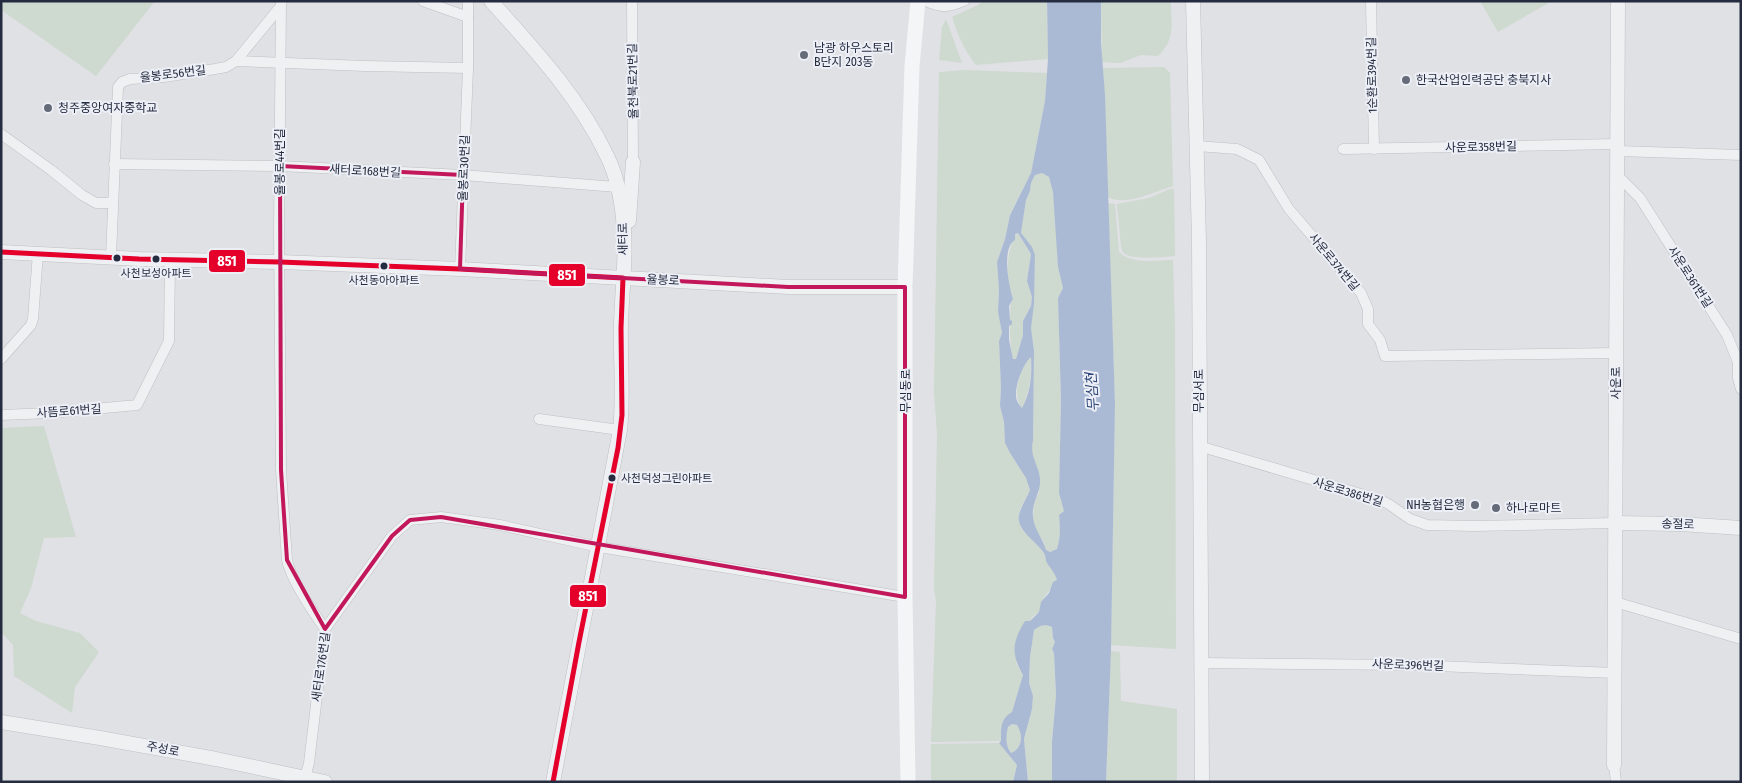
<svg xmlns="http://www.w3.org/2000/svg" width="1742" height="783" font-family="'Fira Sans Condensed','Noto Sans KR',sans-serif">
  <rect width="100%" height="100%" fill="#e0e1e5"/>
  <g fill="#ced9cf">
    <path d="M1 1H155L96 76 1 10Z"/>
    <path d="M983 1H1047L1048 59 976 65C964 50 958 35 952 17L978 5Z"/>
    <path d="M1101 1H1171C1171 24 1176 39 1158 56L1141 55 1120 63 1102 62Z"/>
    <path d="M1480 1H1552L1498 32Z"/>
    <path d="M946 19 962 63 939 60 942 27Z"/>
    <path d="M1164 67 1170 73 1173 186C1155 191 1126 207 1108 197L1103 68Z"/>
    <path d="M965 70 1047 73 1045 101 1031 173 1010 214 1005 239 997 262 999 289 998 312 1002 333 999 341 1001 388 1000 406 1004 422 1005 443 1010 453 1026 478 1030 490C1027 498 1020 506 1019 515 1017 530 1036 541 1044 553 1046 556 1045 560 1048 563 1052 569 1055 573 1057 580L1045 596 1039 612 1032 617 1016 663 1023 675 1012 712C1000 719 1001 729 1001 741L931 742 936 601 934 589 937 434 934 393 939 72Z"/>
    <path d="M1042 173 1049 177 1053 190 1056 215 1058 267 1063 288 1058 298 1061 400 1059 493 1064 506V511L1059 515C1060 529 1061 536 1057 549L1050 552 1046 551 1043 540 1036 531 1033 520 1034 502 1039 493 1031 449 1033 441 1034 351 1031 328 1034 292 1035 255 1021 233 1026 200 1030 191 1031 183 1035 175Z"/>
    <path d="M1170 189H1174L1175 256C1164 257 1133 260 1125 254 1123 253 1122 250 1121 247L1117 204 1149 198Z"/>
    <path d="M1108 203 1115 204 1119 252C1132 265 1156 260 1173 260L1175 329 1176 649 1111 645 1115 404Z"/>
    <path d="M1018 233 1031 254 1027 281 1032 297 1031 306 1023 321V335L1016 359H1013C1010 345 1010 333 1010 319 1011 311 1009 307 1013 299 1005 277 1006 256 1015 234Z"/>
    <path d="M1031 356C1032 375 1030 391 1022 408 1011 394 1020 368 1031 356Z"/>
    <path d="M44 426 76 537 44 538 31 588 20 613 36 621 80 633 99 652 75 687 72 713 14 676 13 645 1 632V428Z"/>
    <path d="M1046 625 1052 627 1053 638 1055 642 1052 649 1054 653 1056 695 1052 742V782H1028L1024 739 1032 709 1033 696 1029 683 1030 657 1034 630 1039 626Z"/>
    <path d="M1111 651 1120 652 1121 701 1177 709V782H1106Z"/>
    <path d="M1012 724 1017 725C1023 735 1023 748 1011 753 1005 745 1003 730 1012 724Z"/>
    <path d="M999 743 1017 765 1013 782H931V744Z"/>
  </g>
  <path fill="#abbad4" fill-rule="evenodd" d="M1047 1H1101V42L1105 95 1115 404 1111 651 1106 782H1052V742L1056 695 1054 653 1052 649 1055 642 1053 638 1052 627C1045 624 1040 625 1034 630L1030 657 1029 683 1033 696 1032 709 1024 739 1028 782H1013L1017 765 999 743 1001 741C1001 728 1000 719 1012 712L1023 675C1011 654 1012 642 1025 621H1030L1039 612 1041 602 1049 593 1053 582 1057 580C1055 573 1051 569 1047 563 1045 560 1046 556 1044 553 1036 541 1016 530 1019 515 1021 506 1027 498 1030 490L1026 478 1010 453 1005 443 1004 422 1000 406 1001 388 999 341 1002 333 998 312 999 289 997 262 1005 239 1010 215 1031 173 1045 101 1048 59ZM1042 173 1049 177 1053 192 1058 267 1063 288 1058 298 1061 400 1059 493 1064 511 1059 515C1060 528 1061 536 1057 549L1050 552 1046 550C1042 536 1031 526 1033 510 1034 499 1041 491 1040 479 1039 465 1029 456 1033 441L1034 351 1031 328 1034 304 1035 255 1032 247 1021 233 1026 200 1030 191 1031 183 1035 175ZM1018 233 1031 254 1027 281 1032 297 1031 306 1023 321V335L1016 359H1013L1009 340V326L1012 324V321L1010 320 1009 306 1013 299C1009 287 1001 248 1015 240V234ZM1031 357C1032 375 1031 392 1022 408 1019 404 1016 401 1016 396 1015 385 1023 364 1031 357ZM1012 724 1017 725C1023 735 1023 748 1011 753 1005 746 1006 735 1008 727Z"/>
  <g fill="none" stroke-linecap="round" stroke-linejoin="round">
    <g stroke="#bebfc3" stroke-width="11">
      <g id="minor">
        <path d="M281 1 279 231 281 470 287 560C291 580 313 612 325 629"/>
        <path d="M423 1 468 17"/>
        <path d="M632 1 633 162"/>
        <path d="M925 1C942 8 947 8 964 1"/>
        <path d="M1371 1 1374 149"/>
        <path d="M236 61 280 7"/>
        <path d="M1 134 51 170 82 195 96 203H113"/>
        <path d="M1197 146 1237 149 1259 160 1289 209 1361 293 1368 309V324L1380 340 1385 356 1617 353"/>
        <path d="M1343 149 1618 144"/>
        <path d="M1618 151 1741 155"/>
        <path d="M114 164 280 166 463 175 617 187"/>
        <path d="M1618 176 1640 198 1727 335 1738 362V378L1741 389"/>
        <path d="M111 257 118 87 122 82 130 79 164 77 215 69 226 67 236 61 365 66 468 68"/>
        <path d="M460 269 468 68V1"/>
        <path d="M1 359 31 325 33 319 38 253"/>
        <path d="M1 415 50 413 137 405 169 341 170 260"/>
        <path d="M539 419 620 430"/>
        <path d="M1199 446 1381 500 1390 505 1410 519 1427 525 1473 526 1615 523"/>
        <path d="M1615 602 1741 639"/>
        <path d="M1201 663 1411 665 1615 673"/>
        <path d="M1614 765 1616 782"/>
        <path d="M304 782 309 763 325 629 392 536 410 520 441 517 500 525 599 547 905 597"/>
      </g>
    </g>
    <g stroke="#bebfc3" stroke-width="15">
      <g id="tertiary">
        <path d="M491 1C534 49 579 97 607 156 616 174 621 198 623 218 627 253 622 289 621 324 620 360 624 395 620 430L553 782"/>
        <path d="M1193 1 1199 242 1202 782"/>
        <path d="M629 221 633 162"/>
        <path d="M1 252 139 259 280 262 460 269 788 287H905"/>
        <path d="M1615 523 1680 524 1741 528"/>
        <path d="M1 722 100 738 216 759 325 782"/>
        <path d="M1614 765 1618 1"/>
      </g>
    </g>
    <use href="#minor" stroke="#eff0f2" stroke-width="10"/>
    <use href="#tertiary" stroke="#eff0f2" stroke-width="14"/>
    <path stroke="#f4f5f6" stroke-width="15" d="M908 782 905 597V287L912 66 918 1"/>
    <g stroke="#edeff6" stroke-width="9">
      <path id="bus-1" d="M1 252 139 259 280 262 460 269 623 278 621 328 622 415 618 448 579 642 553 782"/>
    </g>
    <use href="#bus-1" stroke="#e4002b" stroke-width="5"/>
  </g>
  <path fill="none" stroke="#c2185b" stroke-width="4" stroke-linejoin="round" d="M280 166 463 175 460 269 788 287H905V597L441 517 410 520 392 536 325 629 287 560 281 470Z"/>
  <g fill="#666b7a" stroke="#edeff6" stroke-width="2">
    <circle cx="804" cy="55" r="5"/>
    <circle cx="1406" cy="80" r="5"/>
    <circle cx="48" cy="108" r="5"/>
    <circle cx="1475" cy="505" r="5"/>
    <circle cx="1496" cy="508" r="5"/>
  </g>
  <g fill="#252c40" stroke="#edeff6" stroke-width="2">
    <circle cx="117" cy="258" r="4.5"/>
    <circle cx="156" cy="259" r="4.5"/>
    <circle cx="384" cy="266" r="4.5"/>
    <circle cx="612" cy="478" r="4.5"/>
  </g>
  <g text-anchor="middle" stroke-width="4" stroke-linejoin="round" paint-order="stroke">
    <g font-size="11" fill="#252c40" stroke="#edeff6">
      <text x="156" y="277">사천보성아파트</text>
      <text x="384" y="284">사천동아아파트</text>
      <text x="621" y="482" text-anchor="start">사천덕성그린아파트</text>
    </g>
    <g font-size="12" fill="#252c40" stroke="#edeff6" text-anchor="start">
      <text x="814" y="52">남광 하우스토리<tspan x="814" dy="14">B단지 203동</tspan></text>
      <text x="1416" y="84">한국산업인력공단 충북지사</text>
      <text x="58" y="112">청주중앙여자중학교</text>
      <text x="1465" y="509" text-anchor="end">NH농협은행</text>
      <text x="1506" y="512">하나로마트</text>
    </g>
    <g font-size="12" fill="#252c40" stroke="#edeff6">
      <text transform="translate(173 74) rotate(-7)" y="4">율봉로56번길</text>
      <text transform="translate(1372 75) rotate(-91)" y="4">1순환로394번길</text>
      <text transform="translate(633 81) rotate(-91)" y="4">율천북로21번길</text>
      <text transform="translate(1481 147) rotate(-1)" y="4">사운로358번길</text>
      <text transform="translate(280 162) rotate(-90)" y="4">율봉로44번길</text>
      <text transform="translate(464 168) rotate(-88)" y="4">율봉로30번길</text>
      <text transform="translate(365 171) rotate(3)" y="4">새터로168번길</text>
      <text transform="translate(623 239) rotate(-91)" y="4">새터로</text>
      <text transform="translate(1334 262) rotate(50)" y="4">사운로374번길</text>
      <text transform="translate(1690 277) rotate(57)" y="4">사운로361번길</text>
      <text transform="translate(663 280) rotate(3)" y="4">율봉로</text>
      <text transform="translate(1616 383) rotate(-90)" y="4">사운로</text>
      <text transform="translate(906 391) rotate(-90)" y="4">무심동로</text>
      <text transform="translate(1199 391) rotate(-90)" y="4">무심서로</text>
      <text transform="translate(69 411) rotate(-4)" y="4">사뜸로61번길</text>
      <text transform="translate(1348 492) rotate(17)" y="4">사운로386번길</text>
      <text transform="translate(1678 524) rotate(2)" y="4">송절로</text>
      <text transform="translate(1408 665) rotate(2)" y="4">사운로396번길</text>
      <text transform="translate(321 667) rotate(-82)" y="4">새터로176번길</text>
      <text transform="translate(163 749) rotate(11)" y="4">주성로</text>
    </g>
    <g font-size="14" font-style="italic" fill="#2c4478" stroke="#edeff6">
      <text transform="translate(1092 392) rotate(-94)" y="5">무심천</text>
    </g>
  </g>
  <g stroke="#edeff6" stroke-width="2">
    <rect x="208" y="249" width="38" height="24" rx="5" fill="#e4002b"/>
    <rect x="548" y="263" width="38" height="24" rx="5" fill="#e4002b"/>
    <rect x="569" y="584" width="38" height="24" rx="5" fill="#e4002b"/>
  </g>
  <g font-size="14" text-anchor="middle" font-weight="bold" fill="#fff">
    <text x="227" y="266">851</text>
    <text x="567" y="280">851</text>
    <text x="588" y="601">851</text>
  </g>
  <rect width="1742" height="783" fill="none" stroke="#252c40" stroke-width="5"/>
</svg>
